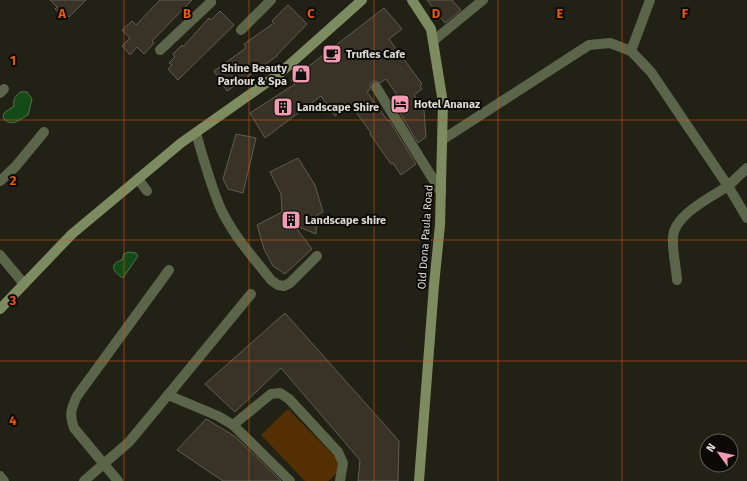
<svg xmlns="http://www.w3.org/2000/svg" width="747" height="481" font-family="'Fira Sans',sans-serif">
  <rect width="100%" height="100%" fill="#222115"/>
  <path fill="#553004" d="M288 409 337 459V473L328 481H305L261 435Z"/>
  <g fill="#144918" stroke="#507550">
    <path d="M21 92H27L32 99 28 115C18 120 12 128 3 118L4 113 14 106C13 99 15 96 21 92Z"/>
    <path d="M128 252 136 253 138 256 123 278C114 273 108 264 122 260L124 254Z"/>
  </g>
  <g fill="#393327" stroke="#635c50">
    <path d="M50 0H86L69 17 65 13 63 16 55 9 57 7Z"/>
    <path d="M160 0H192L152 41 154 43 144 54 137 47 130 55 122 46 130 38 122 30 132 21 136 25Z"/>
    <path d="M427 0H452L461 10 445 23Z"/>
    <path d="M288 5 307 24 277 55V56L227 91 214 71 246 48 244 44 274 23 272 21Z"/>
    <path d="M384 8 402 29 389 39 422 84 420 86 422 89 414 95 424 110 426 137 418 143 400 113 406 108 386 79 380 83 376 81 372 82 370 84V90L367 92 388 121 389 120 416 164 401 175 393 163 391 164 370 134 371 133 351 105 335 116 321 96 265 138 250 113 295 84 291 80Z"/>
    <path d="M220 11 234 25 178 80 168 69 172 65 169 63 175 57 173 54 182 45 183 47 209 18 211 20Z"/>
    <path d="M236 134 256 138 243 193 228 189 223 179Z"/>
    <path d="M298 158 315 185 323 212 317 215 316 234 294 225 312 249 285 274 273 266 264 249 257 225 282 212 281 194 270 172Z"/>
    <path d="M285 313 399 441 398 481H358L360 460 281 368 235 412 205 384Z"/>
    <path d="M206 419 236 437 281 481H223L177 450Z"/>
  </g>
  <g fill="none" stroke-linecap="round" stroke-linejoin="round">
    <g stroke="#5b654a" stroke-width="10">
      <path d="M241 30 271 0"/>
      <path d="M433 41 483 0"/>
      <path d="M160 50 211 2 210 0"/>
      <path d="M631 51 650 0"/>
      <path d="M376 87 441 192"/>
      <path d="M0 93 4 89"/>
      <path d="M196 133C203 158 210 183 220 207 232 234 253 257 271 280L278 285 284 286 290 283 317 256"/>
      <path d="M442 140 589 45 610 43 631 51 651 72 728 186 747 168"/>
      <path d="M138 179 147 191"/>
      <path d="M0 181 16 166 44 132"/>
      <path d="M0 255 24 284"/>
      <path d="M677 280C676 266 672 250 673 237 674 215 711 197 728 186L747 218"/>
      <path d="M251 294 168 395 218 416 233 425 290 481"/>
      <path d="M233 425 271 394 280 393 289 399 338 452 343 463 340 481"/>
      <path d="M0 476 4 481"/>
      <path d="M84 481 129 442 168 395"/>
      <path d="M118 481 74 428C69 414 71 409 77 396L169 270"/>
    </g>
    <g stroke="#7d8c60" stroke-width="10">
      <path d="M412 0 431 29 443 103 440 225 434 285 419 481"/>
      <path d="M0 309 72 234 181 143 279 74 362 0"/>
    </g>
  </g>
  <path fill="none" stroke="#e8590c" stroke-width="1" stroke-opacity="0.55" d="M124 0V481M249 0V481M374 0V481M498 0V481M622 0V481M0 120H747M0 240H747M0 361H747"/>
  <defs>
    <g id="cafe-square" transform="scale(1)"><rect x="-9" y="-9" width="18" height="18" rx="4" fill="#f19ab1" stroke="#0b0a06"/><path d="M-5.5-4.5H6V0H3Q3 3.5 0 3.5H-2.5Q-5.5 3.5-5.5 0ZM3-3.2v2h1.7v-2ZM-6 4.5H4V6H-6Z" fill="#111"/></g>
    <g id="shop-square" transform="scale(1)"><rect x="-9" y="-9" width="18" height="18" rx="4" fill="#f19ab1" stroke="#0b0a06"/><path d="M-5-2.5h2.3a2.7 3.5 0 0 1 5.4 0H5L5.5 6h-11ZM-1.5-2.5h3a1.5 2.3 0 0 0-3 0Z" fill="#111"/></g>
    <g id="hotel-square" transform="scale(1)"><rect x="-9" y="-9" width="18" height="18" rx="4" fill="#f19ab1" stroke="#0b0a06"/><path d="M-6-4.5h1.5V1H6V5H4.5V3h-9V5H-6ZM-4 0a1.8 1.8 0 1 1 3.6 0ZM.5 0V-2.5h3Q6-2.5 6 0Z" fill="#111"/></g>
    <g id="building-square" transform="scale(1)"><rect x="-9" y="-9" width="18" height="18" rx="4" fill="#f19ab1" stroke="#0b0a06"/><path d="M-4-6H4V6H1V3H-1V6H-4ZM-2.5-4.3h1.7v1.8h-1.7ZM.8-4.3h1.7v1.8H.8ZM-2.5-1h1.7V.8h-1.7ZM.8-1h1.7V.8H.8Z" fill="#111"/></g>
  </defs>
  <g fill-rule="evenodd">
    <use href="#cafe-square" x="332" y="54"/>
    <use href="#shop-square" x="301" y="74"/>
    <use href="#hotel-square" x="400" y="104"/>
    <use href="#building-square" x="283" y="107"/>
    <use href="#building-square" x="291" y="220"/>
  </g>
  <g text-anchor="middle" stroke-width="4" stroke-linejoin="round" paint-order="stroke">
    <g font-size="11" font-weight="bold" fill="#dbdbd3" stroke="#0b0a06" text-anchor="start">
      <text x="346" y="58">Trufles Cafe</text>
      <text x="287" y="72" text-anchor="end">Shine Beauty<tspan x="287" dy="13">Parlour &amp; Spa</tspan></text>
      <text x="414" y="108">Hotel Ananaz</text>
      <text x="297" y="111">Landscape Shire</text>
      <text x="305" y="224">Landscape shire</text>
    </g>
    <g font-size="11" fill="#dbdbd3" stroke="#0b0a06">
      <text transform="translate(425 237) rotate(-86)" y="4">Old Dona Paula Road</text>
    </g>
  </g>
  <g font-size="13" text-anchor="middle" font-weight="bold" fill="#e8590c" stroke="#0b0a06" stroke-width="4" stroke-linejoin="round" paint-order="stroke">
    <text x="62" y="18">A</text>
    <text x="187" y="18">B</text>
    <text x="311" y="18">C</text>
    <text x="436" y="18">D</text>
    <text x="560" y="18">E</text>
    <text x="685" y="18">F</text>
    <text x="13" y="65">1</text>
    <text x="13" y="185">2</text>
    <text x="13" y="305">3</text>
    <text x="13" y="425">4</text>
  </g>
  <g transform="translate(719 453) rotate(303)"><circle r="19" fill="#0b0a06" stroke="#5e5e58"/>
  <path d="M0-3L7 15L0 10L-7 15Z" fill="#f19ab1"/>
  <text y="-6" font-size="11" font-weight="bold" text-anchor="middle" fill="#dbdbd3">N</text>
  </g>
</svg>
